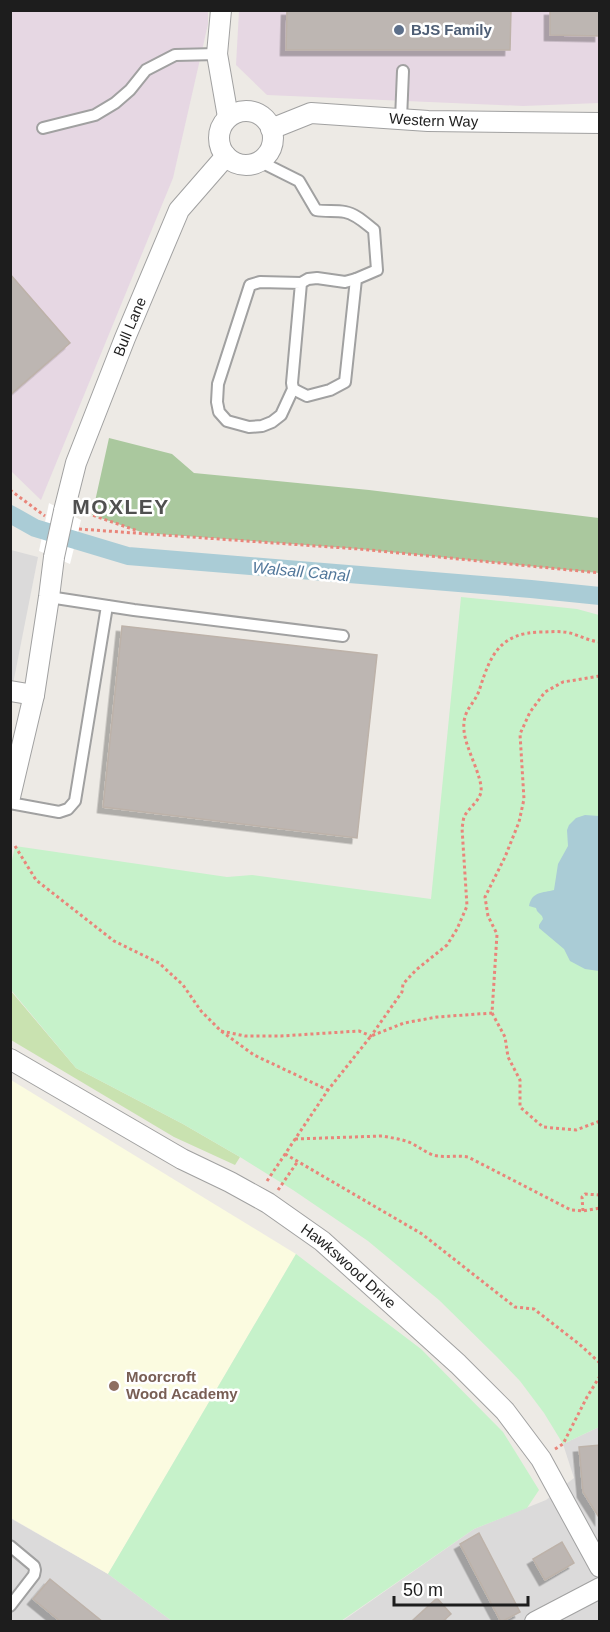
<svg xmlns="http://www.w3.org/2000/svg" width="610" height="1632" font-family="Arial,sans-serif">
  <defs>
    <filter id="shadow"><feDropShadow dx="-5.5" dy="5.5" stdDeviation="0" flood-color="#0004"/></filter>
  </defs>
  <rect width="100%" height="100%" fill="#edeae5"/>
  <g fill="#dbdada">
    <path d="M11 550 38 557 11 694Z"/>
    <path d="M599 1427V1621L341 1622 474 1529 546 1500 574 1478 563 1444Z"/>
    <path d="M10 1518 108 1574 172 1621H11Z"/>
  </g>
  <g fill="#e6d7e3">
    <path d="M10 11H208V24L173 178 41 500 11 471Z"/>
    <path d="M239 11H599V103L523 106 267 95 236 65Z"/>
  </g>
  <path fill="#fbfbe0" d="M11 1080 296 1254 108 1574 11 1518Z"/>
  <path fill="#c9e2b0" d="M10 990 76 1068 183 1124 240 1157 235 1165 174 1137 11 1040Z"/>
  <path fill="#aac89e" d="M109 438 172 454 194 473 369 490 599 518V573L359 549 144 533 92 515Z"/>
  <g fill="#c6f2ca">
    <path d="M461 597 577 609 599 615V1427L563 1444 544 1413 520 1381 497 1357 439 1300 368 1241 293 1190 240 1157 183 1124 76 1068 11 990 10 870 15 846 227 877 252 875 431 899Z"/>
    <path d="M296 1254 421 1349 503 1432 539 1490 527 1508 474 1529 341 1621H172L108 1574Z"/>
  </g>
  <path fill="#aaccd6" d="M585 815 599 816V971L585 969 570 961 564 949 539 928V925L543 919 542 916 537 911 536 908 529 906C532 891 543 893 554 890L558 864 568 846 567 830 569 825 576 818Z"/>
  <path fill="#fff" d="M49 503 81 520 70 564 39 551Z"/>
  <g fill="none" stroke-linecap="round" stroke-linejoin="round">
    <path stroke="#aaccd6" stroke-width="18" d="M10 514 35 528 128 556 531 589 600 596"/>
  </g>
  <g fill="#bdb6b2" stroke="#bdb2a9" stroke-width="1.5" filter="url(#shadow)">
    <path d="M287 10H511L510 50H286Z"/>
    <path d="M550 10H600V36L550 35Z"/>
    <path d="M10 274 70 343 10 395Z"/>
    <path d="M122 626 377 655 357 838 103 807Z"/>
    <path d="M600 1445V1519L583 1492 579 1447Z"/>
    <path d="M479 1533 520 1612 501 1622 460 1544Z"/>
    <path d="M562 1542 574 1563 545 1580 533 1559Z"/>
    <path d="M50 1579 103 1622H61L33 1599Z"/>
    <path d="M437 1598 451 1614 442 1622H411Z"/>
  </g>
  <g fill="none" stroke-linecap="round" stroke-linejoin="round">
    <g stroke="#a1a1a1" stroke-width="14">
      <g id="lane">
        <path d="M401 119 403 71"/>
        <path d="M43 128 95 115 115 103 130 90 146 70 175 55 217 54"/>
        <path d="M259 161 299 181 316 210C326 212 335 210 345 212 356 214 365 223 374 230L377 270 356 279 345 382 330 390 307 396 293 389"/>
        <path d="M301 283 292 383 293 389 281 415 272 422 262 426 249 427 227 421 219 412 217 402 218 384 250 285 260 282 301 283 308 279 317 278 345 282 356 279"/>
        <path d="M49 597 134 610 343 636"/>
        <path d="M10 803 59 812 68 809 75 801 107 606"/>
        <path d="M10 1546 34 1566 35 1570 34 1575 10 1606"/>
      </g>
    </g>
    <g stroke="#a1a1a1" stroke-width="22">
      <g id="street">
        <path d="M221 10 217 54 228 117"/>
        <circle cx="246" cy="138" r="27"/>
        <path id="s1" d="M271 129 311 113 428 121 600 123"/>
        <path id="s2" d="M64 511 76 463 125 338 179 210 226 156"/>
        <path d="M10 691 34 695"/>
        <path d="M10 797 34 695 49 597 54 557"/>
        <path id="s3" d="M10 1059 182 1159 230 1182 268 1203 322 1241 458 1364 505 1411 541 1459 600 1567"/>
        <path d="M535 1622 600 1588"/>
      </g>
    </g>
    <g stroke="#e9857a" stroke-width="3" stroke-dasharray="3 3" stroke-linecap="butt">
      <path d="M10 490 45 516"/>
      <path d="M83 509 92 515 138 531"/>
      <path d="M79 529 359 549 600 573"/>
      <path d="M15 846 36 880 114 941 159 963 183 985 201 1011 221 1031 254 1055 328 1090"/>
      <path d="M492 1013 505 1037 508 1057 520 1080V1107L543 1127 576 1130 600 1121"/>
      <path d="M221 1031 245 1036H281L359 1031 371 1036 402 992 403 984 416 970 447 945 457 929 467 906 462 828C463 824 463 818 465 815 470 807 479 801 481 792 483 777 465 748 464 730 462 709 475 705 480 688 491 653 501 633 541 632 549 632 557 631 564 632 576 633 587 641 600 642"/>
      <path d="M295 1139 382 1136C392 1138 402 1139 411 1143 419 1147 425 1152 433 1155 444 1158 456 1155 468 1157L571 1210 583 1211 600 1208"/>
      <path d="M285 1154 422 1234 515 1307 534 1309 579 1344 600 1363"/>
      <path d="M267 1181 328 1090 371 1036 404 1023 437 1017 492 1013 497 934 488 916 485 897 505 857 519 822 524 799 520 734 530 712 545 692 563 682 600 676"/>
      <path d="M278 1190 298 1161"/>
      <path d="M583 1211 582 1197 585 1194 600 1195"/>
      <path d="M555 1449 563 1444 587 1397 600 1376"/>
    </g>
    <use href="#lane" stroke="#fff" stroke-width="10"/>
    <use href="#street" stroke="#fff" stroke-width="20"/>
    <g stroke="#a1a1a1" stroke-width="22" stroke-linecap="butt">
      <path id="street-bridge" d="M54 557 64 511"/>
    </g>
    <use href="#street-bridge" stroke="#fff" stroke-width="20"/>
  </g>
  <circle fill="#5c6f8a" stroke="#fff" stroke-width="2" cx="399" cy="30" r="6"/>
  <circle fill="#8d6e63" stroke="#fff" stroke-width="2" cx="114" cy="1386" r="6"/>
  <g text-anchor="middle" stroke-width="5" stroke-linejoin="round" paint-order="stroke">
    <g font-size="15" font-weight="bold" fill="#4e5e75" stroke="#fff" text-anchor="start">
      <text x="411" y="35">BJS Family</text>
    </g>
    <g font-size="15" fill="#1d1d1d" stroke="#fff">
      <text dy="5" stroke="none"><textPath href="#s1" startOffset="166">Western Way</textPath></text>
      <text dy="5" stroke="none"><textPath href="#s2" startOffset="196">Bull Lane</textPath></text>
      <text dy="5" stroke="none"><textPath href="#s3" startOffset="398">Hawkswood Drive</textPath></text>
    </g>
    <g font-size="15" font-weight="bold" fill="#785e54" stroke="#fff" text-anchor="start">
      <text x="126" y="1382">Moorcroft<tspan x="126" dy="17">Wood Academy</tspan></text>
    </g>
    <g font-size="16" font-style="italic" fill="#52779a" stroke="#fff">
      <text transform="translate(301 571) rotate(5)" y="6">Walsall Canal</text>
    </g>
    <g font-size="21" font-weight="bold" letter-spacing="1.5" fill="#505050" stroke="#fff">
      <text x="121" y="514">MOXLEY</text>
    </g>
  </g>
  <rect width="610" height="1632" fill="none" stroke="#1d1d1d" stroke-width="24"/>
  <path d="M394 1596v9h134v-9" fill="none" stroke="#1d1d1d" stroke-width="3"/>
  <text x="403" y="1596" font-size="18" fill="#1d1d1d" stroke="#ffffff" stroke-width="4.5" paint-order="stroke">50 m</text>
</svg>
